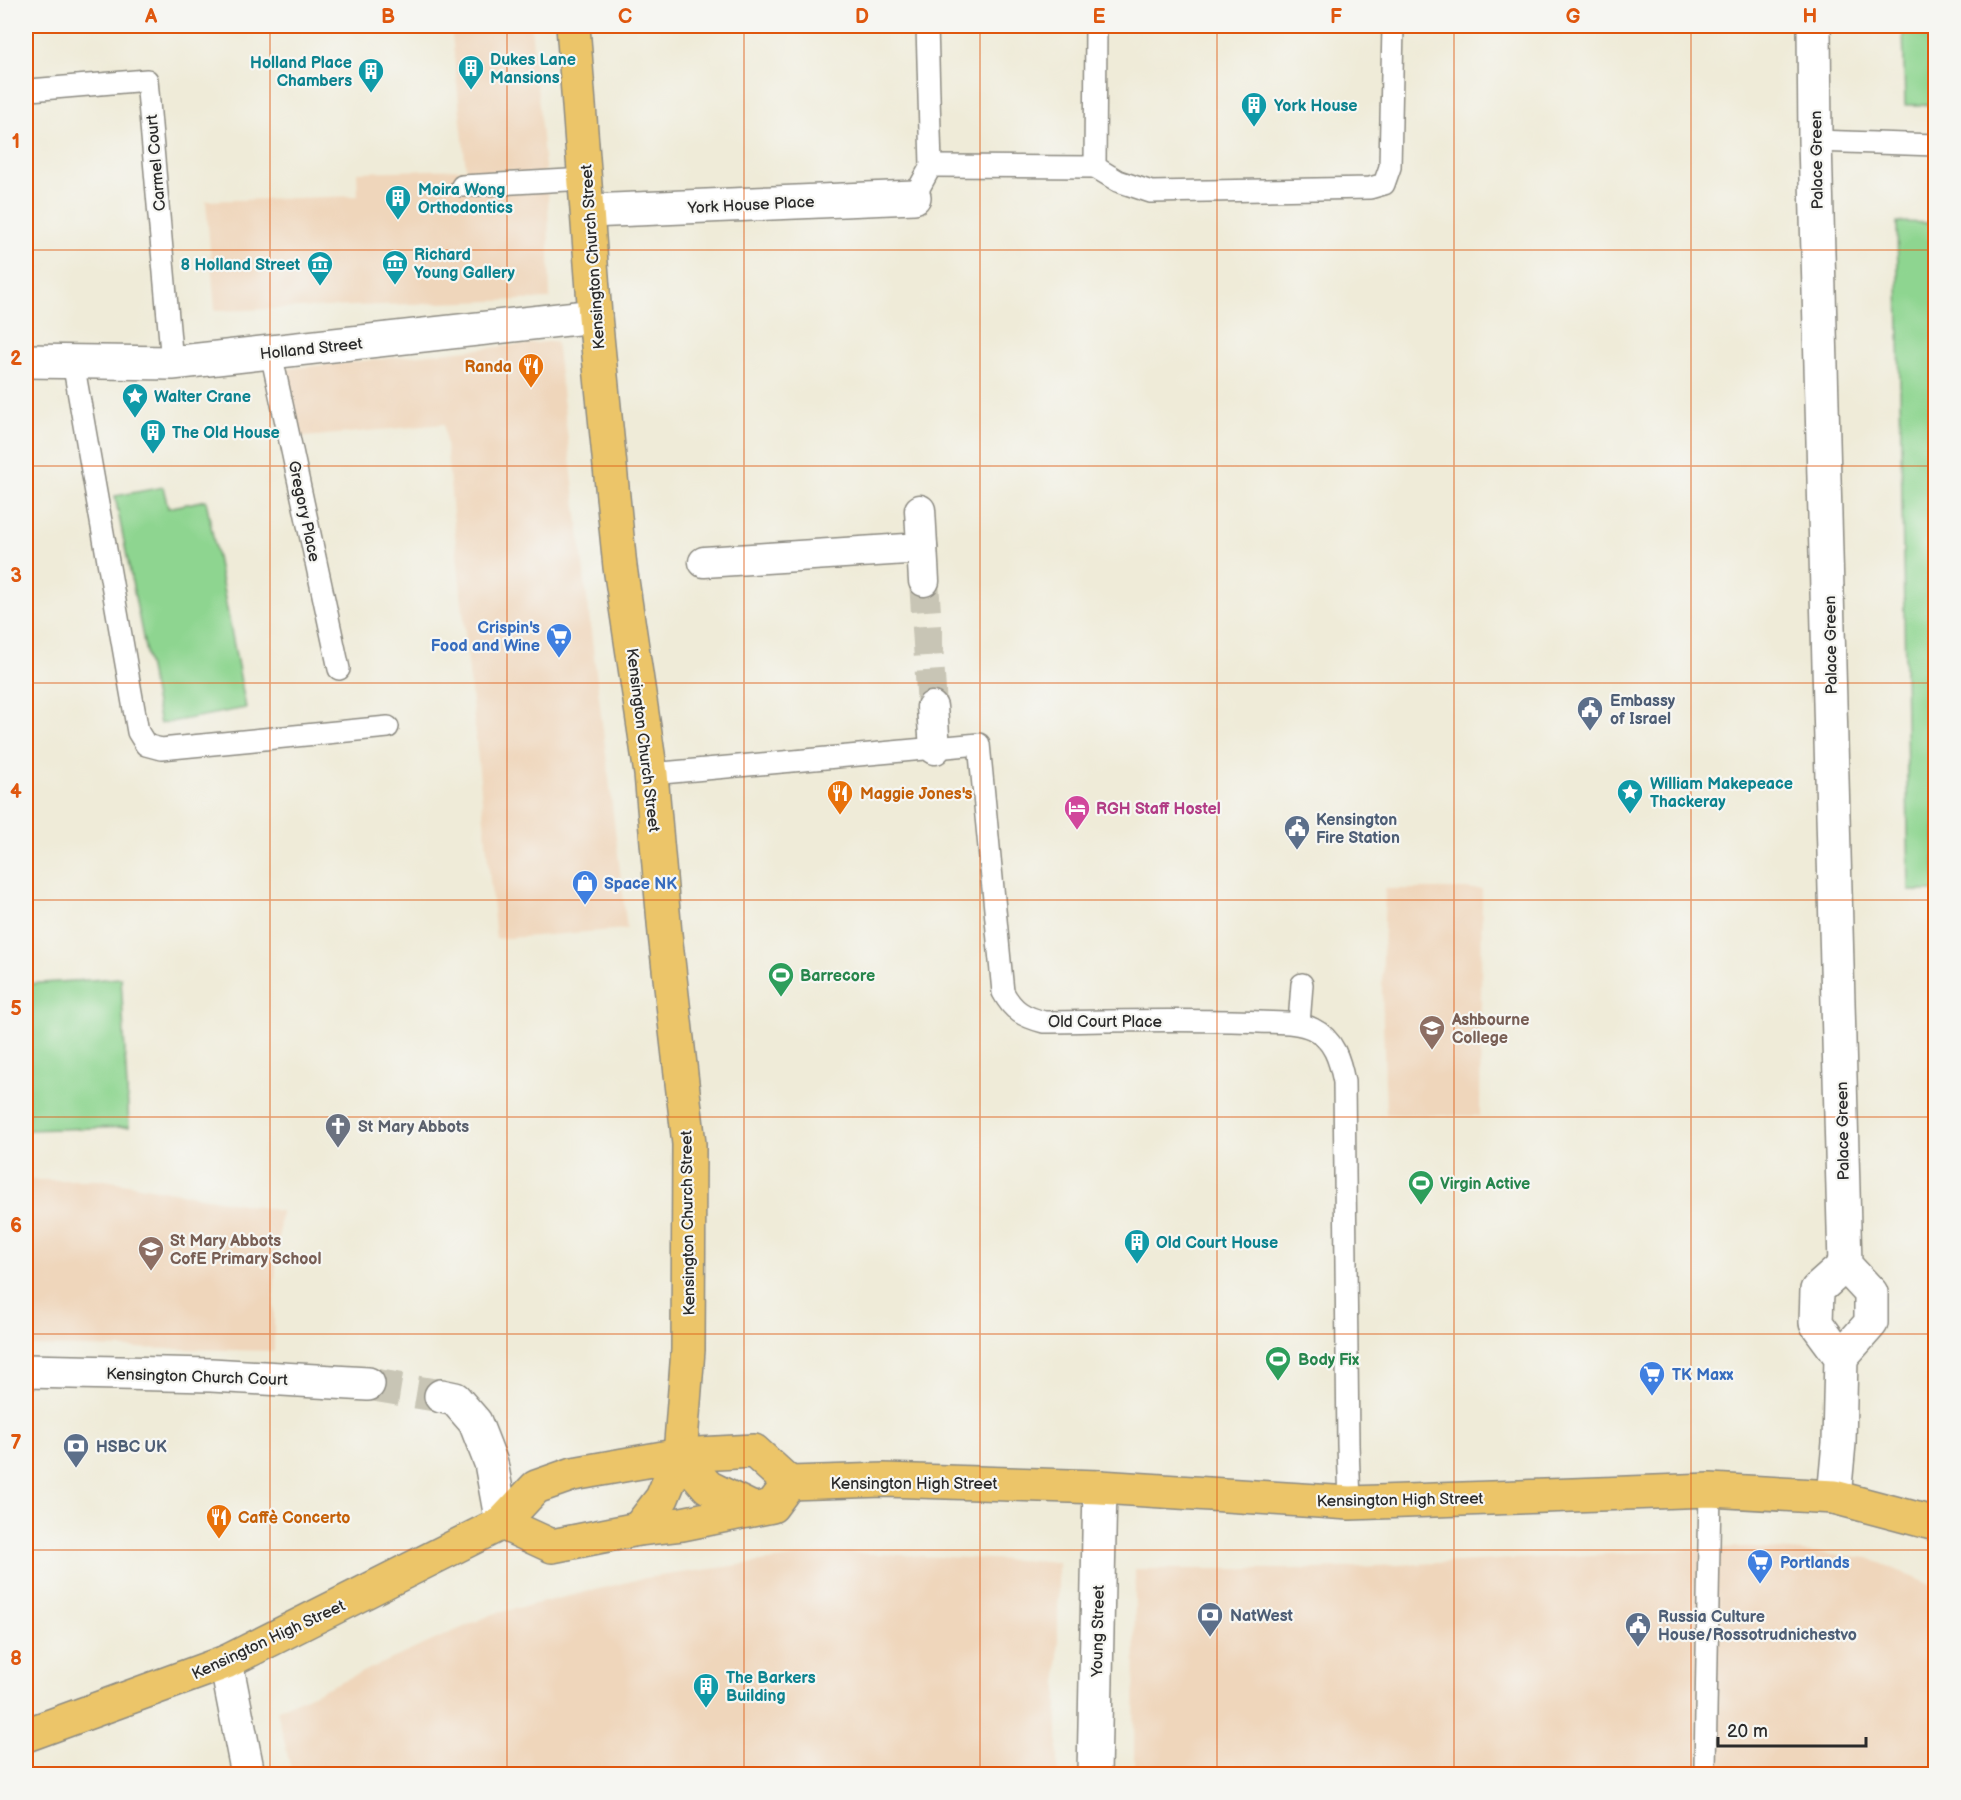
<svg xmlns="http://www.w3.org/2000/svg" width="1961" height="1800" font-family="'Balsamiq Sans',sans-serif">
  <rect width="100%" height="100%" fill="#f6f6f2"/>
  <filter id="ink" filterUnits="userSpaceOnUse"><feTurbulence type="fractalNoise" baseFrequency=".0167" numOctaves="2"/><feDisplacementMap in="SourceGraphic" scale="12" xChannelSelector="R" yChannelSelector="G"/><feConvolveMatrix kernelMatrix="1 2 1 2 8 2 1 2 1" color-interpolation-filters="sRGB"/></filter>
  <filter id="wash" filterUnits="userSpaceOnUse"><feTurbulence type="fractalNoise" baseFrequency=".008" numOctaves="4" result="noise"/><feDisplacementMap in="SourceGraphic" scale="24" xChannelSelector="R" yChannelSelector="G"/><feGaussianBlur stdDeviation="1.35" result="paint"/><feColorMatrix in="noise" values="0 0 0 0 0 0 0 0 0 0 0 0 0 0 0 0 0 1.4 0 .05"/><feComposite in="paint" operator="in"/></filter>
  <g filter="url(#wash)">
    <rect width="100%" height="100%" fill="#efebd8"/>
    <g fill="#efd6bb">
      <path d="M451 26H531L548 197 550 299 215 311 206 201 358 196 357 172 466 169Z"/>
      <path d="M556 341 627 929 496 939 444 424 294 438 284 369Z"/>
      <path d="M1385 889H1482L1480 1116 1386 1114 1382 989Z"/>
      <path d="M26 1180H105L281 1211 274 1291V1351L26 1346Z"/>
      <path d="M1743 1547 1869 1558 1935 1587V1774H1134L1135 1569H1319Z"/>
      <path d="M834 1552 1058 1562V1774H292L277 1710 493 1614 645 1578Z"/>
    </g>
    <g fill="#8ed590" stroke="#5c805e" stroke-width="1.5">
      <path d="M1903 26H1935V105H1905Z"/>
      <path d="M1897 222 1935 223V891H1909Z"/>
      <path d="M163 487 168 508 206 500 246 708 160 724 115 496Z"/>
      <path d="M121 978 129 1127 26 1130V984Z"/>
    </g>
  </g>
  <g filter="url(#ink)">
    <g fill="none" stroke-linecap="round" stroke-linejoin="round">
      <path stroke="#c8c5b5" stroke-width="30" stroke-dasharray="30 15" stroke-linecap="butt" d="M924 581 932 707"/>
      <path stroke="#c8c5b5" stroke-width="33" stroke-dasharray="33 16" stroke-linecap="butt" d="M368 1384 441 1396"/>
      <g stroke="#8d8b82" stroke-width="24">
        <g id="service">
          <path d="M30 90 147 80 172 363"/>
          <path d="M1815 141 1936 145"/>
          <path d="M931 166 1095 167 1096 26"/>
          <path d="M1095 167 1118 181 1151 192 1370 188 1384 184 1390 167 1393 26"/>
          <path d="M462 186 586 179"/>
          <path d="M914 197 931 166 927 26"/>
          <path d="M271 353 339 669"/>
          <path d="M73 362 138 732 146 745 161 749 388 727"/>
          <path d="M651 774 979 744 1003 992C1013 1011 1024 1017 1044 1022 1115 1021 1187 1019 1259 1022 1276 1023 1298 1021 1313 1029 1334 1039 1340 1061 1344 1082L1348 1445 1350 1503"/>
          <path d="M1299 1024 1302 984"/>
          <path d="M1705 1768 1710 1490"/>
        </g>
      </g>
      <g stroke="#8d8b82" stroke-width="33">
        <g id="pedestrian">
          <path d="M920 510 924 581"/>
          <path d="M704 562 922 548"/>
          <path d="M932 707 935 749"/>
        </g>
      </g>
      <g stroke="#8d8b82" stroke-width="36">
        <g id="minor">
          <path d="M1814 26 1815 141 1845 1265 1871 1293V1323L1841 1357"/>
          <path d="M589 211 914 197"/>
          <path d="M26 361 172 363 595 316"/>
          <path d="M26 1371 211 1375 368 1384"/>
          <path d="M441 1396 455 1399 475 1422 491 1463 502 1523"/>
          <path d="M1834 1497 1839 1443 1841 1357 1816 1323 1817 1290 1845 1265"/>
          <path d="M226 1662 248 1774"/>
          <path d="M1094 1774 1100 1487"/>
        </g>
      </g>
      <g stroke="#8d8b82" stroke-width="36">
        <g id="primary">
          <path d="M573 26 595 316 620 567 651 774 665 934 689 1144 688 1350 680 1455 662 1498 638 1529"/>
          <path d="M680 1455 708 1487 753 1509"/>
          <path d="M502 1523 552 1546 638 1529 682 1524 772 1506 789 1483"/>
          <path d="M26 1735 226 1662 502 1523 536 1487 573 1474 680 1455 754 1451 789 1483 884 1480 1100 1487 1350 1503 1710 1490 1834 1497 1936 1524"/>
        </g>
      </g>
      <use href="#service" stroke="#fff" stroke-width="21"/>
      <use href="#pedestrian" stroke="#fff" stroke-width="30"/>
      <use href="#minor" stroke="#fff" stroke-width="33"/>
      <use href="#primary" stroke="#ecc569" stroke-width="33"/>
    </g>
  </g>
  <path fill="none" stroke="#df570e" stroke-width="1.5" stroke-opacity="0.55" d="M270 26V1774M507 26V1774M744 26V1774M980 26V1774M1217 26V1774M1454 26V1774M1691 26V1774M26 250H1936M26 466H1936M26 683H1936M26 900H1936M26 1117H1936M26 1334H1936M26 1550H1936"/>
  <defs>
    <g id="building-pin" transform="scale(1.35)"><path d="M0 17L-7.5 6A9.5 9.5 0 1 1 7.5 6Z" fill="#0f9aa8" stroke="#f6f6f2"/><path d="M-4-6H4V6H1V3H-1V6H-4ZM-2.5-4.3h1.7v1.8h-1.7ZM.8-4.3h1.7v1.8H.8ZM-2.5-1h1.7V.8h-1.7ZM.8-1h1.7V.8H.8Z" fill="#fff"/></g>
    <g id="museum-pin" transform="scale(1.35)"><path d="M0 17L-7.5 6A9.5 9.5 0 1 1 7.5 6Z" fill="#0f9aa8" stroke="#f6f6f2"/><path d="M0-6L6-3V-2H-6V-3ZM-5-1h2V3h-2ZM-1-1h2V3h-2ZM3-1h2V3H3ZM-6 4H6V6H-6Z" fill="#fff"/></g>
    <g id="restaurant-pin" transform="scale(1.35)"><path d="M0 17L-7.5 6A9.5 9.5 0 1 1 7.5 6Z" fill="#e8710a" stroke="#f6f6f2"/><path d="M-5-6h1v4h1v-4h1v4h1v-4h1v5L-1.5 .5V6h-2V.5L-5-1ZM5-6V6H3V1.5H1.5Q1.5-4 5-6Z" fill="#fff"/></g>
    <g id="sight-pin" transform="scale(1.35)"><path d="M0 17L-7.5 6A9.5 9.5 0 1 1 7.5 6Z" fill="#0f9aa8" stroke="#f6f6f2"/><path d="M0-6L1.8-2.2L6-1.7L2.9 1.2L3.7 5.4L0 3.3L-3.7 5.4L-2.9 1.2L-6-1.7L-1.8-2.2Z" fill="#fff"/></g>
    <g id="supermarket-pin" transform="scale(1.35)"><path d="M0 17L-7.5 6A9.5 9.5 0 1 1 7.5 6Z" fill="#3f7fe0" stroke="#f6f6f2"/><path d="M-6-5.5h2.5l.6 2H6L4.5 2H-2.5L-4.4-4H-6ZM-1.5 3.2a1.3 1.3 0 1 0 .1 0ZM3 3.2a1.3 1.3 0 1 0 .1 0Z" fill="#fff"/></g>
    <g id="civic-pin" transform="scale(1.35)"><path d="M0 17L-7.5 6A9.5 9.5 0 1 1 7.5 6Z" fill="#5c6f8a" stroke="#f6f6f2"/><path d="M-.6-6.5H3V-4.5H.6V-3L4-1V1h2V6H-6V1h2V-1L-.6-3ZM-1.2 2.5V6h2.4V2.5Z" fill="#fff"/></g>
    <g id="hotel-pin" transform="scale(1.35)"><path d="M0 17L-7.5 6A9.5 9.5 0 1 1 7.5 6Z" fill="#d1479c" stroke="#f6f6f2"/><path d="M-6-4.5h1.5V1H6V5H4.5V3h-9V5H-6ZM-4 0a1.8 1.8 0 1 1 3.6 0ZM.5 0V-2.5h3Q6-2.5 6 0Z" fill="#fff"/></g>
    <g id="shop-pin" transform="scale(1.35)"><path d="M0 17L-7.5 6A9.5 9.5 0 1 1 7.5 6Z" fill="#3f7fe0" stroke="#f6f6f2"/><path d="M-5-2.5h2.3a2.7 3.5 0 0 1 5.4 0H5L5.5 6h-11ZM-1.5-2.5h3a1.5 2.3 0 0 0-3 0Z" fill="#fff"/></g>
    <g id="stadium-pin" transform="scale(1.35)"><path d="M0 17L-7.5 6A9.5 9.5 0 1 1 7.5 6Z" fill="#2e9e5b" stroke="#f6f6f2"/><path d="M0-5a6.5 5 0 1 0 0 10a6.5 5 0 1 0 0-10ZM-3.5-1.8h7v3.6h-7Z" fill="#fff"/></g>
    <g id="school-pin" transform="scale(1.35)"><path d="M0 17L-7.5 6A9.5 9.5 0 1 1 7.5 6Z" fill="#8d6e63" stroke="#f6f6f2"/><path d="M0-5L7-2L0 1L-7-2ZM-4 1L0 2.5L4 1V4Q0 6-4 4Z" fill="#fff"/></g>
    <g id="church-pin" transform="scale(1.35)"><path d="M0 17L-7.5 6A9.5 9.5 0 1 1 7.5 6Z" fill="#6b7280" stroke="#f6f6f2"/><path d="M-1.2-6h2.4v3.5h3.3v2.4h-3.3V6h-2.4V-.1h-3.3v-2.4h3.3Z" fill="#fff"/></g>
    <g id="bank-pin" transform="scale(1.35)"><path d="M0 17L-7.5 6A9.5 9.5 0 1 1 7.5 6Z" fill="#5c6f8a" stroke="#f6f6f2"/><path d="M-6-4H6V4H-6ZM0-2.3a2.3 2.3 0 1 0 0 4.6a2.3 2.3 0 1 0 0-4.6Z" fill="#fff"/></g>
  </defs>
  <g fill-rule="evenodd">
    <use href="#building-pin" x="471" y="68"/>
    <use href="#building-pin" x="371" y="71"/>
    <use href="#building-pin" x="1254" y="105"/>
    <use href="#building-pin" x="398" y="198"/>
    <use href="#museum-pin" x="395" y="263"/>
    <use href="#museum-pin" x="320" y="264"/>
    <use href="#restaurant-pin" x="531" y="366"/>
    <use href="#sight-pin" x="135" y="396"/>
    <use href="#building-pin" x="153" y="432"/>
    <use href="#supermarket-pin" x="559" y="636"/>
    <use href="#civic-pin" x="1590" y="709"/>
    <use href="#sight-pin" x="1630" y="792"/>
    <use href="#restaurant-pin" x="840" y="793"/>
    <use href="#hotel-pin" x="1077" y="808"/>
    <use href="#civic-pin" x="1297" y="828"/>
    <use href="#shop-pin" x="585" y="883"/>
    <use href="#stadium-pin" x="781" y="975"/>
    <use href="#school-pin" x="1432" y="1028"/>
    <use href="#church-pin" x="338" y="1126"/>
    <use href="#stadium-pin" x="1421" y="1183"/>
    <use href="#building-pin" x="1137" y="1242"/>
    <use href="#school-pin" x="151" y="1249"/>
    <use href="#stadium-pin" x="1278" y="1359"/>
    <use href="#supermarket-pin" x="1652" y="1374"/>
    <use href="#bank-pin" x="76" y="1446"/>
    <use href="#restaurant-pin" x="219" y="1517"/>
    <use href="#supermarket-pin" x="1760" y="1562"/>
    <use href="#bank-pin" x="1210" y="1615"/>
    <use href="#civic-pin" x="1638" y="1625"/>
    <use href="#building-pin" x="706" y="1686"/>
  </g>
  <g text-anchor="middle" stroke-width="4.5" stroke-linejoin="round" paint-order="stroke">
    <g font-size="16" font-weight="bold" fill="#0d838f" stroke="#f6f6f2" text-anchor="start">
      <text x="490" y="65">Dukes Lane<tspan x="490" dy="18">Mansions</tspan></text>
      <text x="352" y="68" text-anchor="end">Holland Place<tspan x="352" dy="18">Chambers</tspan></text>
      <text x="1274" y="111">York House</text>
      <text x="418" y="195">Moira Wong<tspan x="418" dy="18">Orthodontics</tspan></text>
      <text x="414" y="260">Richard<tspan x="414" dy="18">Young Gallery</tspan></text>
      <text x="300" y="270" text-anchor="end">8 Holland Street</text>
      <text x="154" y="402">Walter Crane</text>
      <text x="172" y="438">The Old House</text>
      <text x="1650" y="789">William Makepeace<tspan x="1650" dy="18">Thackeray</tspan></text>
      <text x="1156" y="1248">Old Court House</text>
      <text x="726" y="1683">The Barkers<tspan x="726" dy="18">Building</tspan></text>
    </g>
    <g font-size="16" fill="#2b2b2b" stroke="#f6f6f2">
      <text transform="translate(1816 160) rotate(-91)" y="6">Palace Green</text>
      <text transform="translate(155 163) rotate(-95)" y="6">Carmel Court</text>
      <text transform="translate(751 204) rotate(-3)" y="6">York House Place</text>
      <text transform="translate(592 257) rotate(-94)" y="6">Kensington Church Street</text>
      <text transform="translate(311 348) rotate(-6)" y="6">Holland Street</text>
      <text transform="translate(305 511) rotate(78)" y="6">Gregory Place</text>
      <text transform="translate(1830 645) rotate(-91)" y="6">Palace Green</text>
      <text transform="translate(644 740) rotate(83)" y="6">Kensington Church Street</text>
      <text x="1105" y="1027">Old Court Place</text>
      <text transform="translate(1842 1131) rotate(-91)" y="6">Palace Green</text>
      <text transform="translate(687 1223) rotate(-91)" y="6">Kensington Church Street</text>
      <text transform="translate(197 1376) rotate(2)" y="6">Kensington Church Court</text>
      <text x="914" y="1489">Kensington High Street</text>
      <text transform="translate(1400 1499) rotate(-1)" y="6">Kensington High Street</text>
      <text transform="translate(1097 1631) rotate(-89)" y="6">Young Street</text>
      <text transform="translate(268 1639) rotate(-25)" y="6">Kensington High Street</text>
    </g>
    <g font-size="16" font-weight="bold" fill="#c56008" stroke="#f6f6f2" text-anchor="start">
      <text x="512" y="372" text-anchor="end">Randa</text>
      <text x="860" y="799">Maggie Jones's</text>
      <text x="238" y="1523">Caffè Concerto</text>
    </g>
    <g font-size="16" font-weight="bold" fill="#366cbe" stroke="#f6f6f2" text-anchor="start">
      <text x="540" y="633" text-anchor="end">Crispin's<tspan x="540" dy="18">Food and Wine</tspan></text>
      <text x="604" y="889">Space NK</text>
      <text x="1672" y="1380">TK Maxx</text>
      <text x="1780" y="1568">Portlands</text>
    </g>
    <g font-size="16" font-weight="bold" fill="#4e5e75" stroke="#f6f6f2" text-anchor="start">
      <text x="1610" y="706">Embassy<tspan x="1610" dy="18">of Israel</tspan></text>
      <text x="1316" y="825">Kensington<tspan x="1316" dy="18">Fire Station</tspan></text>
      <text x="96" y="1452">HSBC UK</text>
      <text x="1230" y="1621">NatWest</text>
      <text x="1658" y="1622">Russia Culture<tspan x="1658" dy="18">House/Rossotrudnichestvo</tspan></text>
    </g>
    <g font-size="16" font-weight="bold" fill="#b23c85" stroke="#f6f6f2" text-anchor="start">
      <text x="1096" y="814">RGH Staff Hostel</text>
    </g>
    <g font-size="16" font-weight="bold" fill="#27864d" stroke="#f6f6f2" text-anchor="start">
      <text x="800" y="981">Barrecore</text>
      <text x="1440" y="1189">Virgin Active</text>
      <text x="1298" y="1365">Body Fix</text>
    </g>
    <g font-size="16" font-weight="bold" fill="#785e54" stroke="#f6f6f2" text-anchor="start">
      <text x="1452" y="1025">Ashbourne<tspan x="1452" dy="18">College</tspan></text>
      <text x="170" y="1246">St Mary Abbots<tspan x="170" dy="18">CofE Primary School</tspan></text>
    </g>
    <g font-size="16" font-weight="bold" fill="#5b616d" stroke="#f6f6f2" text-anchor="start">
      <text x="358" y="1132">St Mary Abbots</text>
    </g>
  </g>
  <rect width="1961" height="1800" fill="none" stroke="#f6f6f2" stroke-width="66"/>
  <path d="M1718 1737v9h148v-9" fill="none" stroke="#2b2b2b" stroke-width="3"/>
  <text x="1727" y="1737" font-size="18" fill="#2b2b2b" stroke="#f6f6f2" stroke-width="4.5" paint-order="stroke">20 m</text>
  <rect x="33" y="33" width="1895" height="1734" fill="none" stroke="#df570e" stroke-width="2"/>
  <g font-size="20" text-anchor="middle" font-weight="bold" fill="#df570e">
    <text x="151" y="23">A</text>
    <text x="388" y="23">B</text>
    <text x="625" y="23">C</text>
    <text x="862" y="23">D</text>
    <text x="1099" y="23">E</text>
    <text x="1336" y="23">F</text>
    <text x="1573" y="23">G</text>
    <text x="1810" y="23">H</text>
    <text x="16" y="148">1</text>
    <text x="16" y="365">2</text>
    <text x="16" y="582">3</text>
    <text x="16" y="798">4</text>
    <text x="16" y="1015">5</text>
    <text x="16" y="1232">6</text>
    <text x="16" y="1449">7</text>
    <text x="16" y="1665">8</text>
  </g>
</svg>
